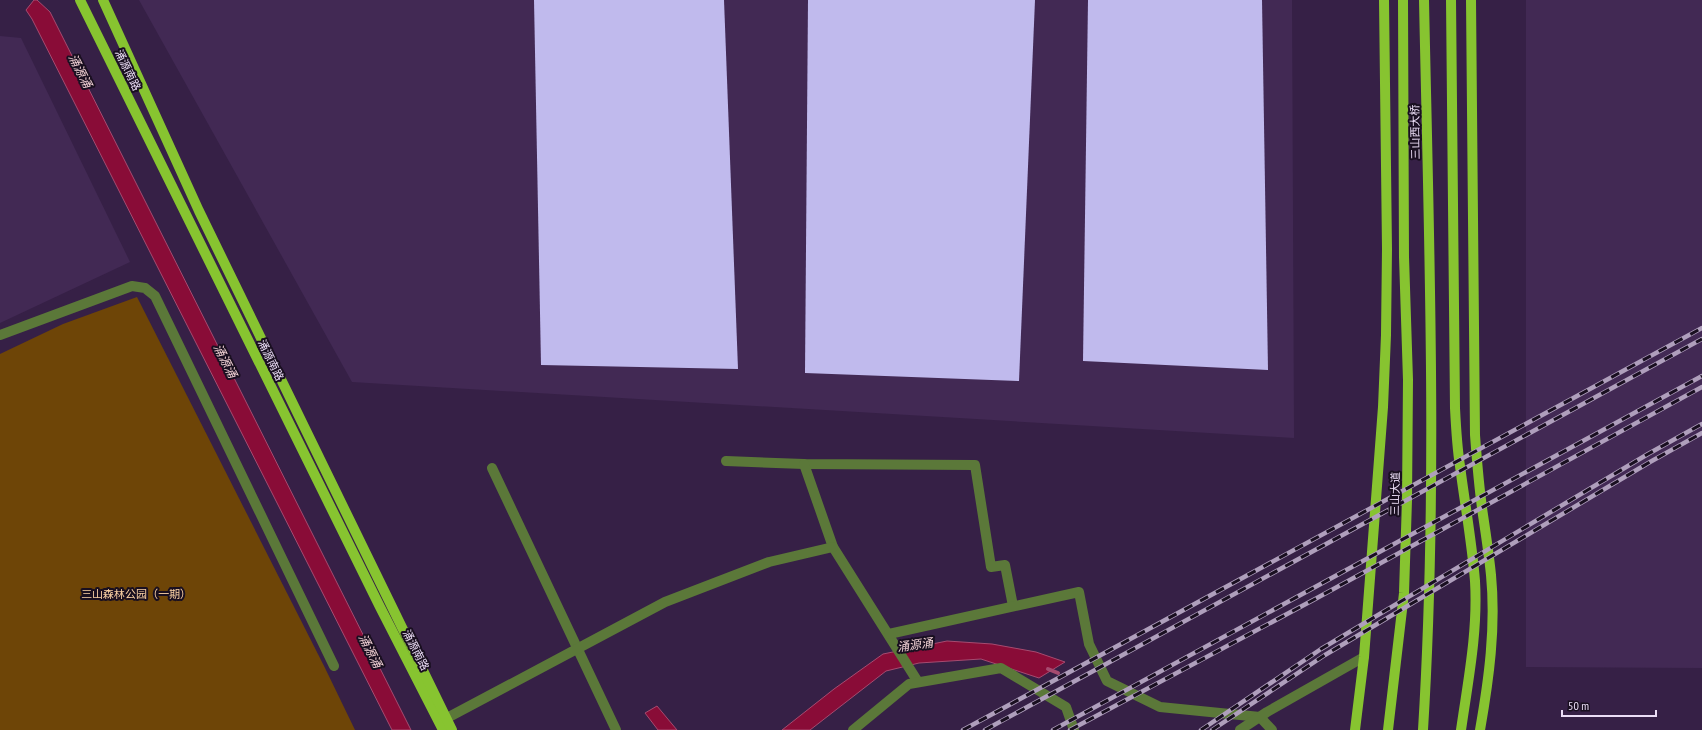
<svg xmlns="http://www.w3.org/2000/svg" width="1702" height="730" font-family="'PT Sans Narrow','Noto Sans SC',sans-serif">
  <rect width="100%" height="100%" fill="#362046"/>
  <g fill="#422954">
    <path d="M139 0H1292L1294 438 352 382Z"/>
    <path d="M1526 0H1702V668L1526 667Z"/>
    <path d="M0 36 21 38 130 262 0 323Z"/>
  </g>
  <path fill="#6e4507" d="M137 297 325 668 355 730H0V354L63 324Z"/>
  <g fill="#890c37" stroke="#a64b70">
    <path d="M34 0H37L50 12 411 730H392L32 19 26 10Z"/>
    <path d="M947 641 992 644 1036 652 1065 662 1039 678 981 659 919 663 886 671 810 730H782L834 689 883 654Z"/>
    <path d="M657 706 677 730H658L645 713Z"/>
  </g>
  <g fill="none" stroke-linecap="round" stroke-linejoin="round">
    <path stroke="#a64b70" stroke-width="4" d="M1048 669 1058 673"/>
  </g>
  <g fill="#c0baed">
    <path d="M534 0H724L738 369 541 365Z"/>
    <path d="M808 0H1035L1019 381 805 373Z"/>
    <path d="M1088 0H1262L1268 370 1083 361Z"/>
  </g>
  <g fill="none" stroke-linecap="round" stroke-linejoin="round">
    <g stroke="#5b7839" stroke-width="10">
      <path d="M0 335 132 286 145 288 155 296 334 666"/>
      <path d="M726 461 804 464 975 465 991 567 1005 565 1013 606"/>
      <path d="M804 464 833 547 918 682"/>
      <path d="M492 468 616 730"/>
      <path d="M889 634 1079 592 1089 644 1107 681 1160 707 1260 717 1272 730"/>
      <path d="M447 718 665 602 769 562 833 547"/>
      <path d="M853 730 909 684 1001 668 1066 707 1074 730"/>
      <path d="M1240 730 1267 712 1364 657"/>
    </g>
    <g stroke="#87c430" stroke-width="10">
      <path d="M80 0 380 607 443 730"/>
      <path d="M103 0 199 211 452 730"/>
      <path d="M1451 0 1455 408C1456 428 1457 447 1460 466 1465 505 1472 543 1475 581 1478 632 1468 681 1461 730"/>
      <path d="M1471 0 1475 435C1477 462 1479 488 1483 515 1486 535 1489 555 1491 575 1496 627 1489 679 1480 730"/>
      <path d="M1355 730 1364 657 1383 407 1386 335 1387 249 1384 0"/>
      <path d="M1388 730 1404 593 1407 500 1408 380 1404 257 1403 0"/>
      <path d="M1423 730C1438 487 1429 243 1424 0"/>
    </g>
    <g stroke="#af9fbc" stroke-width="4.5">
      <g id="rail">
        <path d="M963 730 1702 328"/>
        <path d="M985 730 1702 339"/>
        <path d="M1053 730 1702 376"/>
        <path d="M1070 730 1317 598 1702 387"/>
        <path d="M1201 730 1321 649 1648 454 1702 424"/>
        <path d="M1212 730 1325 655 1650 462 1702 433"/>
      </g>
    </g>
    <use href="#rail" stroke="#190f20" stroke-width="3" stroke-dasharray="9" stroke-linecap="butt"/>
  </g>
  <g text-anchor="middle" stroke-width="4" stroke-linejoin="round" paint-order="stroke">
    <g font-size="11" fill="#ebddf6" stroke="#190f20">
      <text transform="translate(128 70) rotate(64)" y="4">涌源南路</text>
      <text transform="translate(1415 132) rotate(-91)" y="4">三山西大桥</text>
      <text transform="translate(271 360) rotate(64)" y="4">涌源南路</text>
      <text transform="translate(1395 494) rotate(-89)" y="4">三山大道</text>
      <text transform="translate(416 650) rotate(63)" y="4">涌源南路</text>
    </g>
    <g font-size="11" fill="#fbd2a5" stroke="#190f20">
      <text x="136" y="598">三山森林公园（一期）</text>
    </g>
    <g font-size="12" font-style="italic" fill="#f2d2d5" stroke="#190f20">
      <text transform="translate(80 71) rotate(63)" y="4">涌源涌</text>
      <text transform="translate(225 361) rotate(63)" y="4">涌源涌</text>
      <text transform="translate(915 645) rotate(-8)" y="4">涌源涌</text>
      <text transform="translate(370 651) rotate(63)" y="4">涌源涌</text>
    </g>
  </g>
  <path d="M1562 710v6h94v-6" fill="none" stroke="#ebddf6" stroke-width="2"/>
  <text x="1568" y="710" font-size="12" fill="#ebddf6" stroke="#190f20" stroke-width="3" paint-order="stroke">50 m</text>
</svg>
